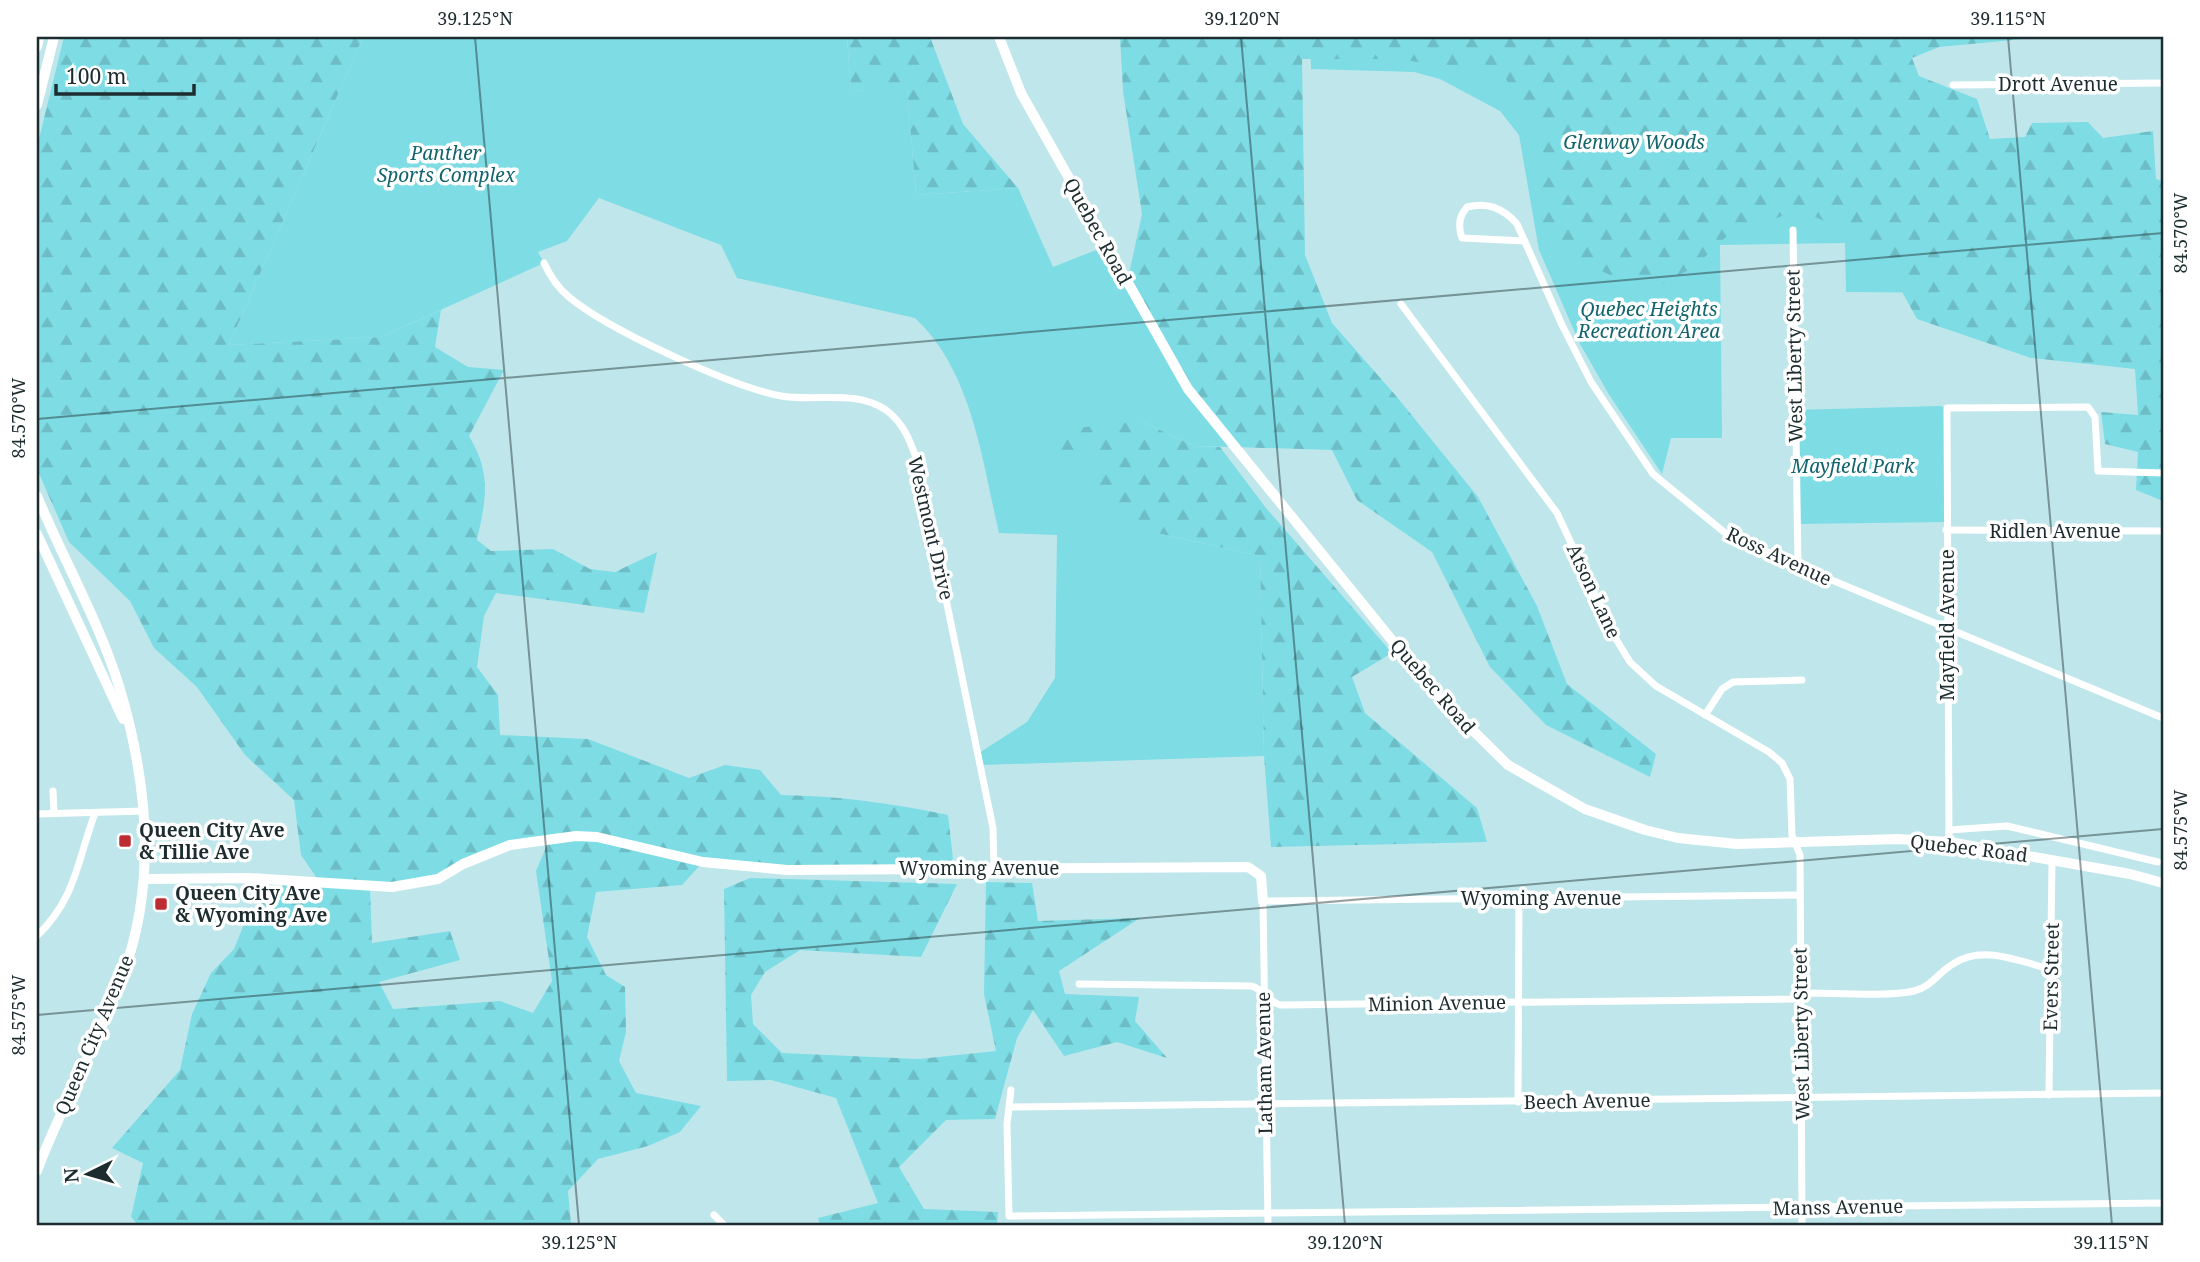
<svg xmlns="http://www.w3.org/2000/svg" width="2200" height="1262" font-family="'Noto Serif',serif">
  <defs>
    <pattern id="forest-firs" width="22" height="20" patternUnits="userSpaceOnUse" patternTransform="scale(1.75)"><rect width="22" height="20" fill="#7edce5"/><path d="M5 1l3.5 6h-7zM16 11l3.5 6h-7z" fill="#6cbdc5"/></pattern>
  </defs>
  <rect width="100%" height="100%" fill="#bfe7eb"/>
  <g fill="#7edce5">
    <path d="M363 37H847L851 91 907 87 916 195 1018 188 1053 267 1106 246 1234 447 1194 446 1141 421 1095 453 1157 533 1260 556 1264 756 981 765 979 753 1027 722 1055 678 1057 535 999 533C982 460 972 371 915 318L737 278 721 245 599 198 567 241 538 252 544 263 381 337 229 345Z"/>
    <path d="M1310 37H1801L2091 294 1846 292 1845 243 1720 245 1722 438H1671L1662 474 1608 393 1579 342 1539 250 1519 135 1500 111 1440 79 1414 72 1311 69Z"/>
    <path d="M1940 406 1947 408V522L1797 524 1794 410Z"/>
  </g>
  <g fill="url(#forest-firs)" fill-rule="evenodd">
    <path d="M64 37H363L229 345 381 337 441 310 435 347 468 367 504 370 469 436C492 475 486 498 477 540L491 551 553 549 590 569 615 572 657 552 644 613 496 593 484 616 477 667 498 695 500 735 588 739 689 778 725 765 760 770 781 795C838 796 892 803 948 815L953 859 941 868 787 870 703 862 682 885 596 892 587 937 606 975 625 987 626 1032 619 1061 636 1093 701 1106 680 1132 648 1146 598 1159 568 1191 571 1225H138L131 1217 143 1163 112 1148 180 1070 192 1014 211 973 234 949 248 914 287 882 321 884 301 855 294 800 245 755 197 687 154 648 130 601 69 542 37 469V147ZM550 838 536 871 552 981 533 1013 500 1001 393 1009 379 982 460 960 450 931 372 943 370 887 447 874 530 840Z"/>
    <path d="M847 37H930L963 124 1018 188 916 195 907 88 851 91Z"/>
    <path d="M1120 37H2046L1939 47 1912 58 1919 76 1977 99 1990 139 2025 137 2032 123 2088 122 2103 138 2153 131 2156 179 2163 181V501L2136 490 2138 452 2105 444 2101 412 2138 415 2135 369 2031 358 1917 319 1875 243 1799 210 1727 236 1694 267 1655 288 1623 281 1537 241 1538 135 1506 79 1401 59H1302L1305 255 1332 323 1397 397 1478 497 1537 606 1567 684 1656 754 1650 777 1546 725 1490 667 1432 552 1357 500 1332 450 1234 447 1212 420 1127 283 1142 214 1123 91Z"/>
    <path d="M1141 421 1194 446 1220 447 1266 508 1392 653 1352 677 1365 713 1477 808 1487 842 1271 847 1264 756 1260 556 1157 533 1110 511 1085 478 1101 464 1096 454 1068 461 1048 452 1047 440 1066 429Z"/>
    <path d="M750 878 957 884 921 957 800 950 765 972 751 995 753 1024 782 1053 919 1059 996 1051 984 994 986 882 1032 883 1038 921 1140 918 1059 971 1065 994 1139 997 1135 1021 1167 1058 1117 1042 1064 1056 1033 1010 1017 1038 995 1119 946 1120 899 1167 924 1209 998 1212 997 1225H820L818 1218 878 1203 836 1098 771 1080 727 1081 724 889Z"/>
  </g>
  <g fill="none" stroke-linecap="round" stroke-linejoin="round">
    <g stroke="#fff" stroke-width="7">
      <path d="M1953 85 2163 83"/>
      <path d="M1793 230 1798 566"/>
      <path d="M1525 241 1462 238C1458 227 1459 216 1467 207 1488 202 1503 208 1517 224L1562 325 1591 382 1653 474 1724 532 1798 566 2163 718"/>
      <path d="M544 263C550 276 558 288 569 297 607 329 732 387 781 396 815 402 855 389 886 410 904 423 911 443 918 463L993 828 994 868"/>
      <path d="M1401 304 1557 513 1616 639 1630 662 1656 686 1769 752 1782 763 1790 779 1792 835 1800 855 1802 1225"/>
      <path d="M1946 530 2163 531"/>
      <path d="M1705 715 1722 689 1733 682 1802 680"/>
      <path d="M53 791 54 813"/>
      <path d="M37 814 144 811"/>
      <path d="M1949 830 2007 826 2158 862"/>
      <path d="M1949 842 1947 408 2088 407 2095 417 2098 471 2163 473"/>
      <path d="M37 936C76 898 77 862 95 813"/>
      <path d="M1079 984 1251 986C1264 989 1268 1001 1280 1005L1792 999 1807 993C1834 993 1890 997 1914 991 1931 987 1939 972 1953 964 1983 944 2019 962 2051 969"/>
      <path d="M1011 1090 1007 1124 1009 1216 2163 1203"/>
      <path d="M2049 1095 2052 859"/>
      <path d="M1518 1102 1519 898"/>
      <path d="M1010 1107 2163 1093"/>
      <path d="M714 1215 724 1225"/>
      <path d="M1268 1225 1263 901 1800 895"/>
    </g>
    <g stroke="#fff" stroke-width="10">
      <path d="M999 37 1021 93 1188 389 1434 692 1508 765 1585 809 1645 830 1678 838 1737 844 1897 839 1949 842 2130 874 2163 883"/>
      <path d="M37 47 39 37"/>
      <path d="M37 105 54 37"/>
      <path d="M37 496C63 559 99 621 119 686 147 779 157 880 124 972 100 1040 62 1103 37 1171"/>
      <path d="M37 534 123 719"/>
      <path d="M146 879 248 878 392 887 438 879 463 864 510 845 576 836 597 837 703 862 787 870 1248 867 1261 876 1263 901"/>
    </g>
  </g>
  <path fill="none" stroke="#1d2c2e" stroke-width="2" stroke-opacity="0.45" d="M475 37 579 1225M1241 37 1345 1225M2008 37 2112 1225M37 419 2163 233M37 1015 2163 829"/>
  <g fill="#bc2c32" stroke="#fff" stroke-width="2.5">
    <rect x="118" y="834" width="14" height="14" rx="3.5"/>
    <rect x="154" y="897" width="14" height="14" rx="3.5"/>
  </g>
  <g text-anchor="middle" stroke-width="7" stroke-linejoin="round" paint-order="stroke">
    <g font-size="19" fill="#1d2c2e" stroke="#fff">
      <text x="2058" y="91">Drott Avenue</text>
      <text transform="translate(1098 231) rotate(61)" y="7">Quebec Road</text>
      <text transform="translate(1794 356) rotate(-91)" y="7">West Liberty Street</text>
      <text transform="translate(931 528) rotate(77)" y="7">Westmont Drive</text>
      <text x="2055" y="538">Ridlen Avenue</text>
      <text transform="translate(1779 556) rotate(25)" y="7">Ross Avenue</text>
      <text transform="translate(1594 591) rotate(65)" y="7">Atson Lane</text>
      <text transform="translate(1947 625) rotate(-90)" y="7">Mayfield Avenue</text>
      <text transform="translate(1433 686) rotate(49)" y="7">Quebec Road</text>
      <text transform="translate(1969 848) rotate(7)" y="7">Quebec Road</text>
      <text x="979" y="875">Wyoming Avenue</text>
      <text x="1541" y="905">Wyoming Avenue</text>
      <text transform="translate(2051 977) rotate(-89)" y="7">Evers Street</text>
      <text transform="translate(1437 1003) rotate(-1)" y="7">Minion Avenue</text>
      <text transform="translate(1801 1034) rotate(-91)" y="7">West Liberty Street</text>
      <text transform="translate(94 1035) rotate(-67)" y="7">Queen City Avenue</text>
      <text transform="translate(1264 1063) rotate(-91)" y="7">Latham Avenue</text>
      <text transform="translate(1587 1101) rotate(-1)" y="7">Beech Avenue</text>
      <text transform="translate(1838 1207) rotate(-1)" y="7">Manss Avenue</text>
    </g>
    <g font-size="19" font-style="italic" fill="#11646b" stroke="#fff">
      <text x="1634" y="149">Glenway Woods</text>
      <text x="446" y="160">Panther<tspan x="446" dy="22">Sports Complex</tspan></text>
      <text x="1649" y="316">Quebec Heights<tspan x="1649" dy="22">Recreation Area</tspan></text>
      <text x="1853" y="473">Mayfield Park</text>
    </g>
    <g font-size="19" font-weight="bold" fill="#1d2c2e" stroke="#fff" text-anchor="start">
      <text x="139" y="837">Queen City Ave<tspan x="139" dy="22">&amp; Tillie Ave</tspan></text>
      <text x="175" y="900">Queen City Ave<tspan x="175" dy="22">&amp; Wyoming Ave</tspan></text>
    </g>
  </g>
  <rect width="2200" height="1262" fill="none" stroke="#ffffff" stroke-width="77"/>
  <g transform="translate(88 1174) rotate(265)" stroke="#ffffff" stroke-width="5" paint-order="stroke">
  <path d="M0-5L12 26L0 18L-12 26Z" fill="#1d2c2e"/>
  <text y="-10" font-size="19" font-weight="bold" text-anchor="middle" fill="#1d2c2e">N</text>
  </g>
  <path d="M56 84v10h138v-10" fill="none" stroke="#1d2c2e" stroke-width="3.5"/>
  <text x="66" y="84" font-size="21" fill="#1d2c2e" stroke="#ffffff" stroke-width="5" paint-order="stroke">100 m</text>
  <rect x="38" y="38" width="2124" height="1186" fill="none" stroke="#1d2c2e" stroke-width="2.5"/>
  <g font-size="18" text-anchor="middle" fill="#1d2c2e">
    <text x="475" y="25">39.125°N</text>
    <text x="1242" y="25">39.120°N</text>
    <text x="2008" y="25">39.115°N</text>
    <text transform="translate(2181 233) rotate(-90)" y="6">84.570°W</text>
    <text transform="translate(19 418) rotate(-90)" y="6">84.570°W</text>
    <text transform="translate(2181 830) rotate(-90)" y="6">84.575°W</text>
    <text transform="translate(19 1015) rotate(-90)" y="6">84.575°W</text>
    <text x="579" y="1249">39.125°N</text>
    <text x="1345" y="1249">39.120°N</text>
    <text x="2111" y="1249">39.115°N</text>
  </g>
</svg>
